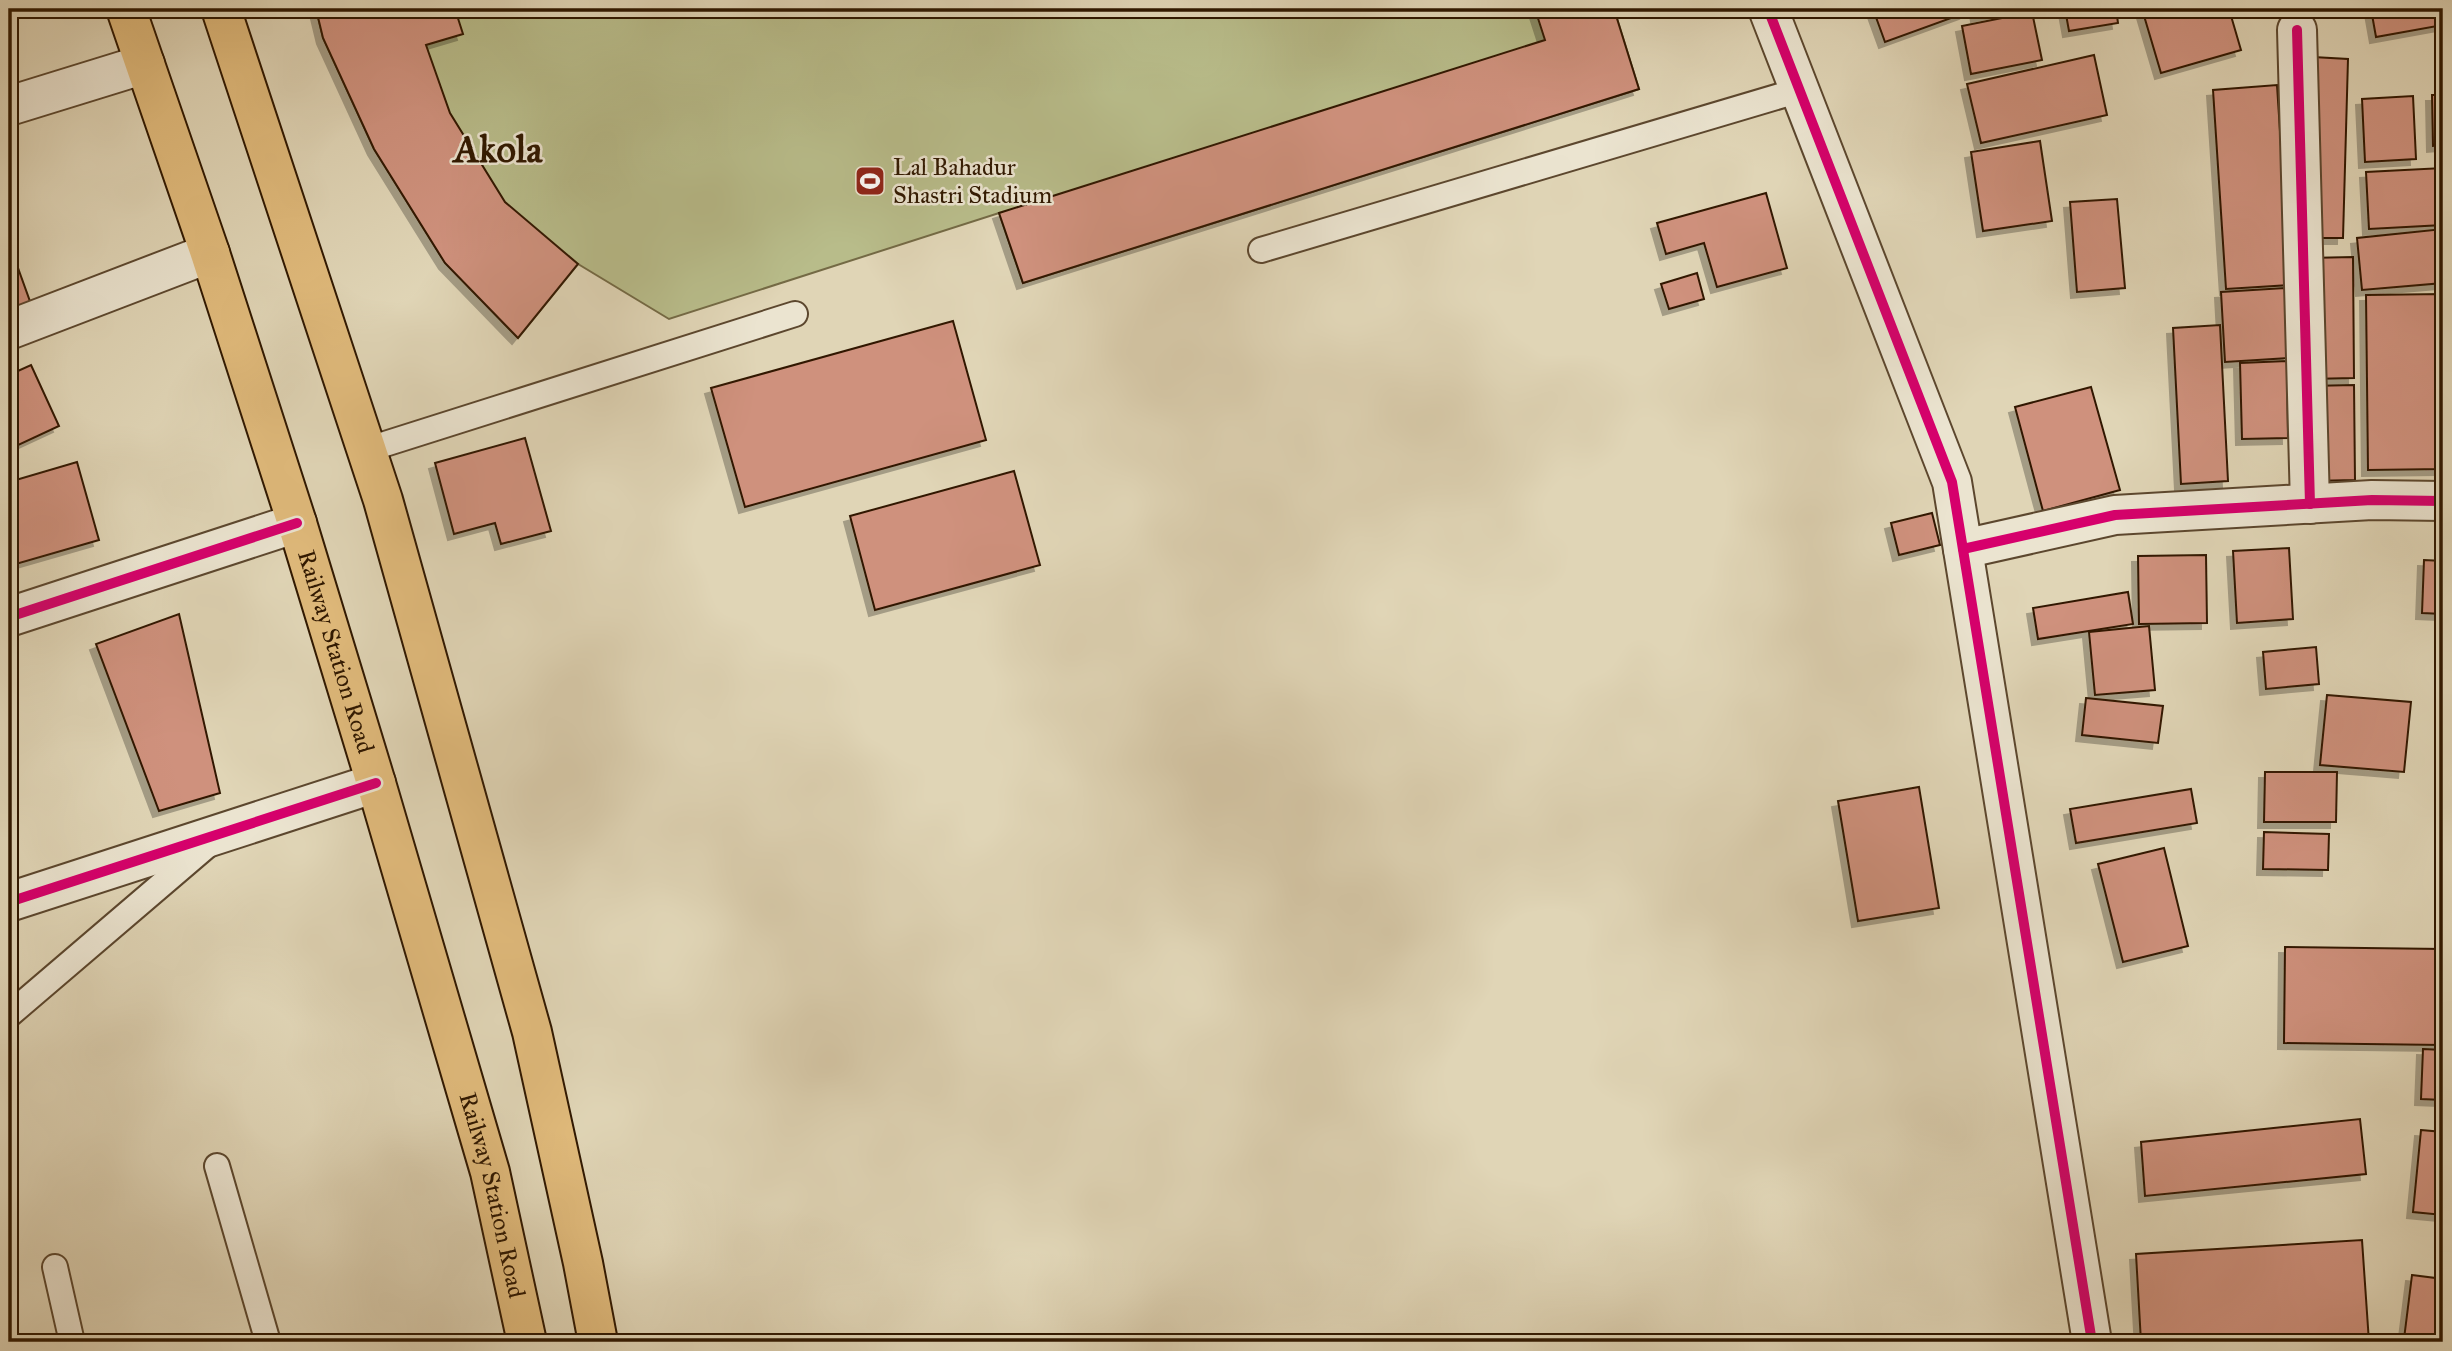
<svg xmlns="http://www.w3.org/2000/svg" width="2452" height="1351" font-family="'IM FELL Great Primer',serif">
  <defs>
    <filter id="shadow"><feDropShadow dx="-6" dy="6" stdDeviation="0" flood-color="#0004"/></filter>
  </defs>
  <rect width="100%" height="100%" fill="#e0d5b6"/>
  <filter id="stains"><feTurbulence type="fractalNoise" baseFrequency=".00286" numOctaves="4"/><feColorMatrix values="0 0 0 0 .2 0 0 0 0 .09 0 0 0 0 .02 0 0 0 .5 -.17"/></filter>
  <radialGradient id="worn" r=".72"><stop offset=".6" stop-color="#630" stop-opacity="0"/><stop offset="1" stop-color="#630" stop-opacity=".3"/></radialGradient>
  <path fill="#b8bc8a" stroke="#746a45" stroke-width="2" d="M316 9H1614L1639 89 1023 283 999 213 669 319 578 264 518 338 445 263 374 149 323 38Z"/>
  <g fill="#cf917d" stroke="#301800" stroke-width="2" filter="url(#shadow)">
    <path d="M316 9H455L463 34 426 45 450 113 505 202 578 264 518 338 445 263 374 149 323 38Z"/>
    <path d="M1535 9H1614L1639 89 1023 283 999 213 1545 40Z"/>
    <path d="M1873 9H1963L1965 13 1885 42Z"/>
    <path d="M1976 9H2013L1977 16Z"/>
    <path d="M2065 9H2116L2118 23 2069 31Z"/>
    <path d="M2142 9H2229L2241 50 2161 73Z"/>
    <path d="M2371 9H2443V25L2376 37Z"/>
    <path d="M2032 12 2042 60 1971 74 1962 26Z"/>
    <path d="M2094 55 2107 115 1981 143 1967 84Z"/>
    <path d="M2313 57 2348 59 2343 238H2307Z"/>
    <path d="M2277 85 2290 285 2226 289 2213 90Z"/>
    <path d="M2432 95H2443V145L2433 146Z"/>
    <path d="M2413 96 2416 159 2365 162 2362 99Z"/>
    <path d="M2040 141 2052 221 1983 231 1971 152Z"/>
    <path d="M2443 168V225L2369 229 2366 172Z"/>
    <path d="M1766 193 1787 268 1717 287 1704 243 1666 254 1657 223Z"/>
    <path d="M2117 199 2125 288 2077 292 2070 202Z"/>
    <path d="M2443 229V283L2362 290 2357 238Z"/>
    <path d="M9 243 32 307 9 315Z"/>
    <path d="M2353 257 2354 378 2309 379 2308 258Z"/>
    <path d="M1697 273 1704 299 1669 309 1661 284Z"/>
    <path d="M2285 288 2289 358 2225 362 2221 292Z"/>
    <path d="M2443 294V469L2368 470 2366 295Z"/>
    <path d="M953 321 986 440 745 507 711 388Z"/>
    <path d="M2220 325 2228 481 2181 484 2173 328Z"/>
    <path d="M2287 361 2288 438 2242 439 2240 363Z"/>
    <path d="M31 365 59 426 14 447 9 436V375Z"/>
    <path d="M2354 385 2355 480 2311 481 2309 386Z"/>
    <path d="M2091 387 2120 490 2043 511 2015 407Z"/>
    <path d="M525 438 551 531 501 544 495 523 454 534 435 463Z"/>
    <path d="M77 462 99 540 9 566V482Z"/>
    <path d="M1014 471 1040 565 875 610 850 516Z"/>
    <path d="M1932 513 1940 545 1899 555 1891 523Z"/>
    <path d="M2289 548 2293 619 2237 623 2233 551Z"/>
    <path d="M2206 555 2207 623 2139 624 2138 556Z"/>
    <path d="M2424 560 2443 561V614L2422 613Z"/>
    <path d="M2128 592 2133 624 2038 639 2033 608Z"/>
    <path d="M179 614 220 793 159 811 96 644Z"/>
    <path d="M2149 626 2155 690 2095 695 2089 632Z"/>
    <path d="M2316 647 2319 684 2266 689 2263 652Z"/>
    <path d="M2327 695 2411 702 2404 772 2320 765Z"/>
    <path d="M2086 698 2163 706 2158 743 2082 735Z"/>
    <path d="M2265 772H2337L2336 822H2264Z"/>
    <path d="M1919 787 1939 908 1858 921 1838 801Z"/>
    <path d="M2191 789 2197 823 2076 843 2070 809Z"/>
    <path d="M2264 832 2329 834 2328 870 2263 869Z"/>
    <path d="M2164 848 2188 946 2123 962 2098 864Z"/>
    <path d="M2285 947 2443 949V1045L2284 1043Z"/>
    <path d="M2423 1049 2443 1050V1100L2421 1099Z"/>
    <path d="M2360 1119 2366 1174 2145 1196 2141 1142Z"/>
    <path d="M2421 1130 2443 1132V1215L2413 1212Z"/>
    <path d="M2362 1240 2369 1342H2141L2136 1254Z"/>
    <path d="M2412 1275 2443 1279V1342L2404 1339Z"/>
  </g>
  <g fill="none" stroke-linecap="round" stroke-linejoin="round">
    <g stroke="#5c472e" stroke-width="28">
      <g id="service">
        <path d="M1261 250 1800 90"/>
        <path d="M366 450 795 314"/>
        <path d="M9 1015 209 844"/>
        <path d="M217 1166 268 1342"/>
        <path d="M55 1267 72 1342"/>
      </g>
    </g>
    <g stroke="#5c472e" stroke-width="42">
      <g id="minor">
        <path d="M2297 30 2310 504"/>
        <path d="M9 106 145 64"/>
        <path d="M9 330 210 253"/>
        <path d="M9 617 297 523"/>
        <path d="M9 902 376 783"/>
      </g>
    </g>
    <g stroke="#5c472e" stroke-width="42">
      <g id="tertiary">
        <path d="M1768 9 1952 482 2092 1342"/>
        <path d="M1963 549 2115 515 2372 500 2443 501"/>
      </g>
    </g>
    <g stroke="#301800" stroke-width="42">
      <g id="trunk">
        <path id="s1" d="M126 9 210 253 297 523 376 783 490 1172 527 1342"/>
        <path d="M221 9 383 500 532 1032 583 1263 598 1342"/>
      </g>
    </g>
    <use href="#service" stroke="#ebe4d0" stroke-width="24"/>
    <use href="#minor" stroke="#ebe4d0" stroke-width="38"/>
    <use href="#tertiary" stroke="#ebe4d0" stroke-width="38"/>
    <use href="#trunk" stroke="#e0ba7b" stroke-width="38"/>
    <g stroke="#ebe4d0" stroke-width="15">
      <g id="cycleway">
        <path d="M1768 9 1952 482 2092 1342"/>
        <path d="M2297 30 2310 504"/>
        <path d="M1963 549 2115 515 2372 500 2443 501"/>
        <path d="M9 617 297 523"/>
        <path d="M9 902 376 783"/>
      </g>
    </g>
    <use href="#cycleway" stroke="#d6006c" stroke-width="10"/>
  </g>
  <defs>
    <g id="stadium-square" transform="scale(1.575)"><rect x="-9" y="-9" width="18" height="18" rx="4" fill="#8f2418" stroke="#ebe4d0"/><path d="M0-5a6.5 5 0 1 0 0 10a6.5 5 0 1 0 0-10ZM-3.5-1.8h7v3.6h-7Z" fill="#fff"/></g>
  </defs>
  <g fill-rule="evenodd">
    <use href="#stadium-square" x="870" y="181"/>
  </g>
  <g text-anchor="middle" stroke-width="5" stroke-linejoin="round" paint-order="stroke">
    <g font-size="24" fill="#301800" stroke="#ebe4d0" text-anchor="start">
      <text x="893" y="175">Lal Bahadur<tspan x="893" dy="28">Shastri Stadium</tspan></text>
    </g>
    <g font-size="24" fill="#301800" stroke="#ebe4d0">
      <text dy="8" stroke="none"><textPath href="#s1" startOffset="676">Railway Station Road</textPath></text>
      <text dy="8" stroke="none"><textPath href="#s1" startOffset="1242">Railway Station Road</textPath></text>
    </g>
    <g font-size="38" font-weight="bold" fill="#301800" stroke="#ebe4d0">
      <text x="498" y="162">Akola</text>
    </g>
  </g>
  <rect width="2452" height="1351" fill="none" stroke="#e0d5b6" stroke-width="35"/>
  <rect x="10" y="10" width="2431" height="1330" fill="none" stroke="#301800" stroke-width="3.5"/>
  <rect x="18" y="18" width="2417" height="1316" fill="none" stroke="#301800" stroke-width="2"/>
  <rect width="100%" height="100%" filter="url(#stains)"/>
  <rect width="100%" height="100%" fill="url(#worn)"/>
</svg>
